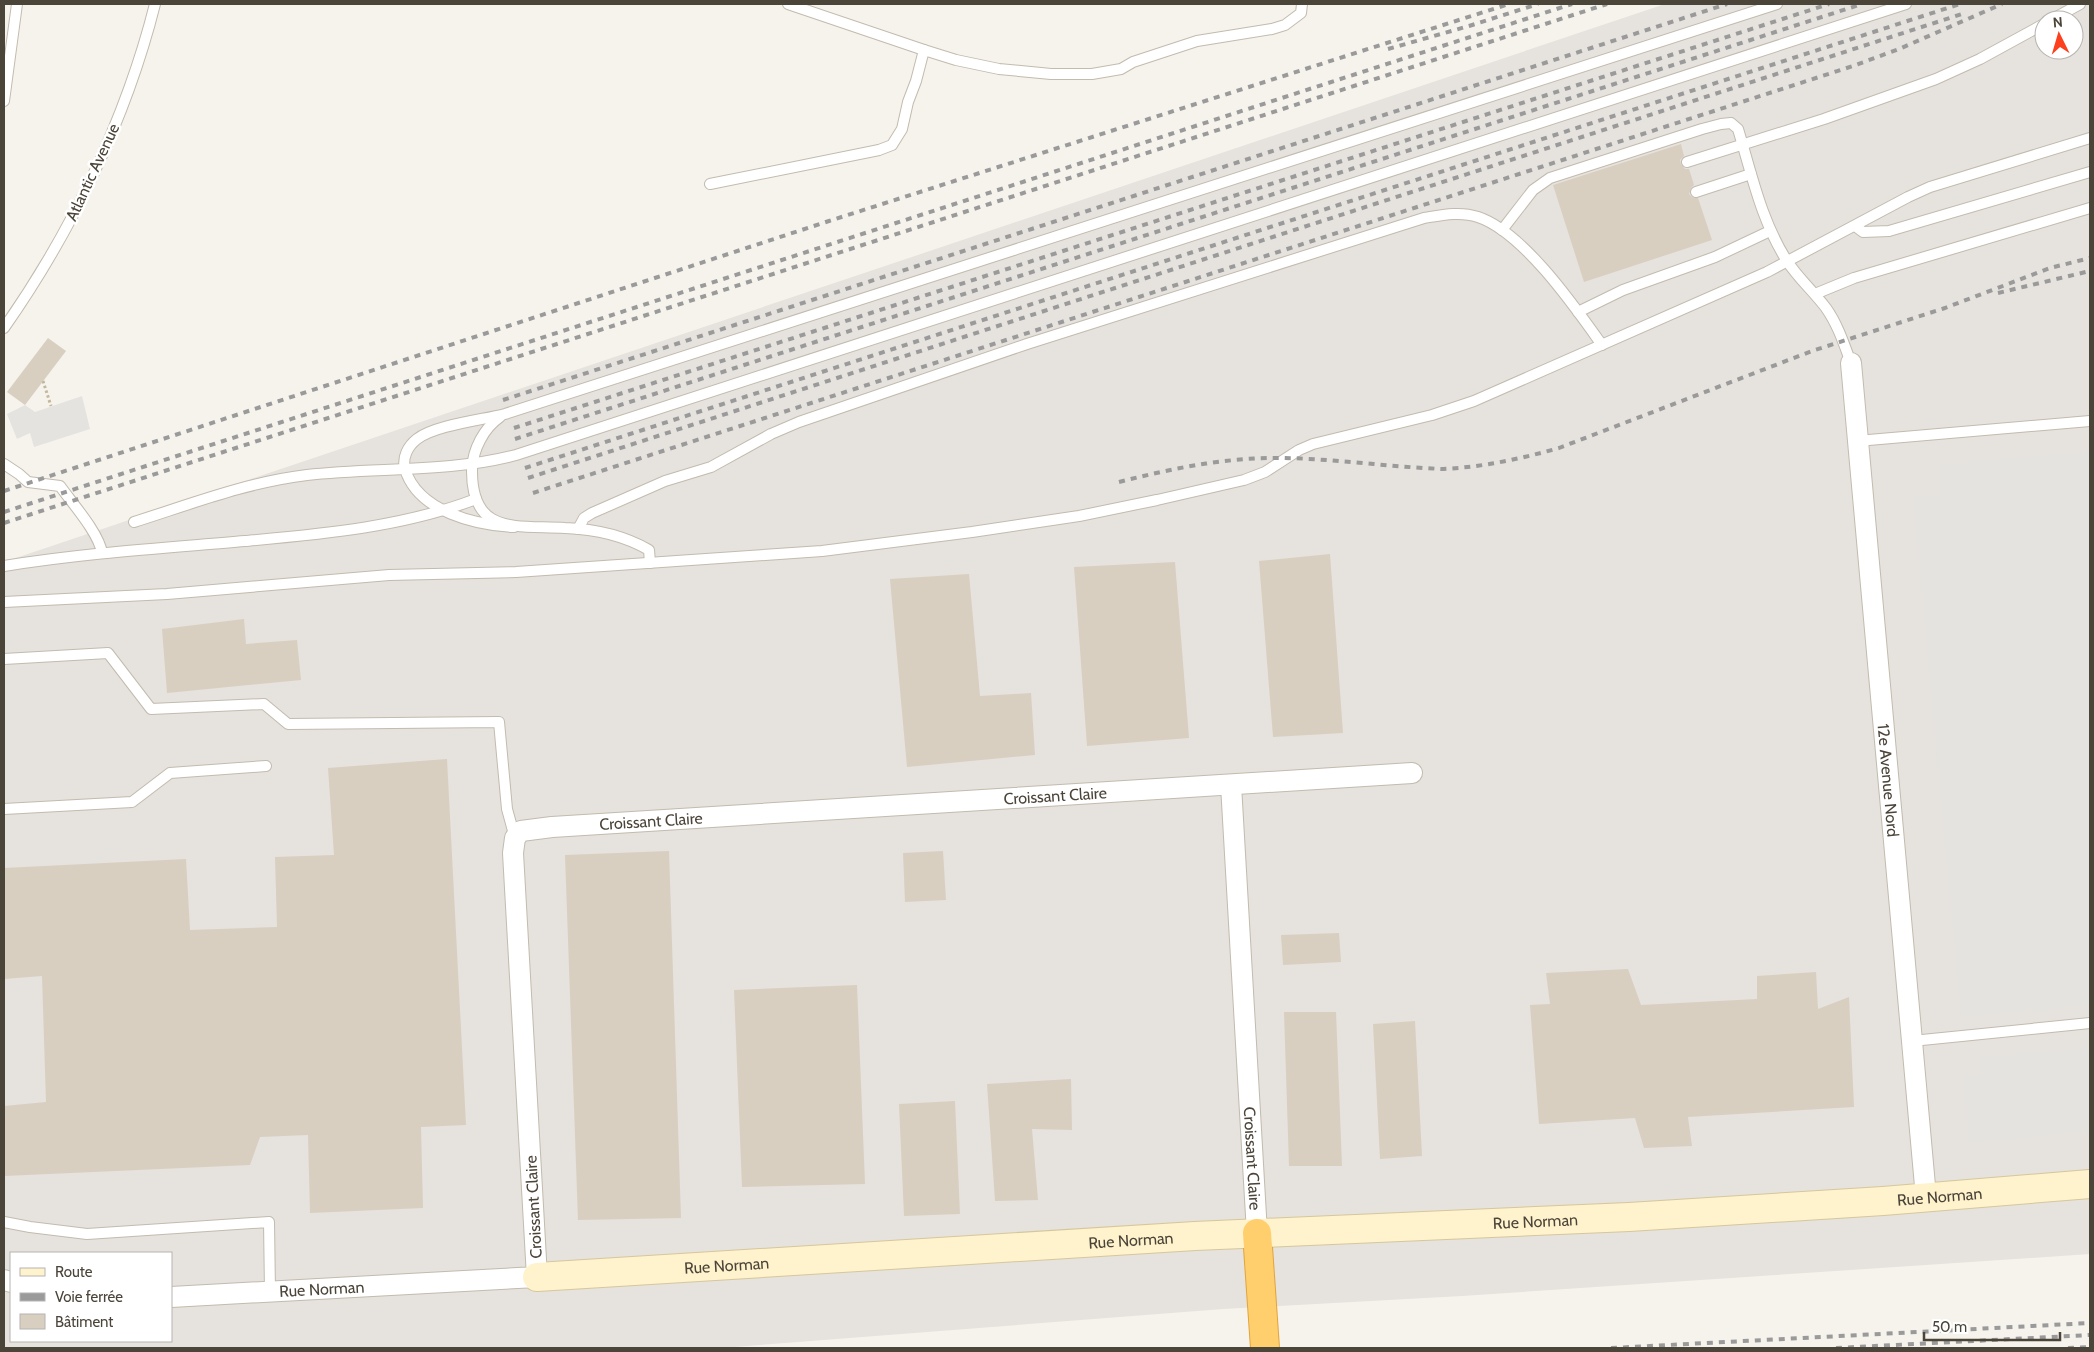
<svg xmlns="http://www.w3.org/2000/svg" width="2094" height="1352" font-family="Cabin,sans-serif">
  <rect width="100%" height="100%" fill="#f6f3ec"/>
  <path fill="#e6e2dd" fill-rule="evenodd" d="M1665 4H2090V1254L1462 1296 1223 1309 721 1348H4V562ZM2044 20H2074V50H2044ZM11 1253H171V1341H11Z"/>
  <g fill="#e5e3e0">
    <path d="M82 396 90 429 34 447 30 433 17 439 7 414 25 405 35 412Z"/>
    <path d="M2090 451V1005L1961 1017 1913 497 1941 494 1939 465Z"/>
    <path d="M2090 1048V1132L1969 1142 1963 1076 1982 1074 1980 1057Z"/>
  </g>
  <g fill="#d8cfc1">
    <path d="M1681 144 1684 156 1680 160 1681 164 1685 169H1689L1694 185 1691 188 1689 194 1692 197 1698 198 1712 240 1584 282 1553 185Z"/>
    <path d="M48 338 66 351 25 405 7 392Z"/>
    <path d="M1330 554 1343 733 1273 737 1259 561Z"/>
    <path d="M1175 562 1189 738 1087 746 1074 567Z"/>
    <path d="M969 574 980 696 1031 693 1035 755 907 767 890 579Z"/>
    <path d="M244 619 246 644 297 640 301 680 167 693 162 629Z"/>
    <path d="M447 759 466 1125 421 1127 423 1208 310 1213 308 1135 260 1137 250 1165 4 1176V1106L46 1102 42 976 4 979V868L186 859 190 930 277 927 275 857 334 855 328 768Z"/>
    <path d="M669 851 681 1218 578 1220 565 855Z"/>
    <path d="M943 851 946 900 905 902 903 853Z"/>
    <path d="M1339 933 1341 962 1283 965 1281 935Z"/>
    <path d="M1628 969 1641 1005 1757 999V976L1816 972 1818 1009 1849 997 1854 1107 1688 1117 1692 1146 1644 1148 1635 1118 1539 1124 1530 1005 1550 1004 1546 973Z"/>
    <path d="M857 985 865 1184 742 1187 734 990Z"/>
    <path d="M1284 1012H1336L1342 1166H1289Z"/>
    <path d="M1415 1021 1422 1156 1380 1159 1373 1024Z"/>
    <path d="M1071 1079 1072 1130 1032 1129 1038 1200 995 1201 987 1084Z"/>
    <path d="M955 1101 960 1214 904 1216 899 1104Z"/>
  </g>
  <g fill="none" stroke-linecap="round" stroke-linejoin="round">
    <g stroke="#c2bbae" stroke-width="12">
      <g id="lane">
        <path d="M2051 20 2080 4"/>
        <path d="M924 50 956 60 999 69 1051 74H1092L1121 69 1133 62 1197 41 1272 29 1285 25 1301 13 1302 4"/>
        <path d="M4 101 17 4"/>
        <path d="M1687 162 1824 119 1936 79 1980 59 2044 24"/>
        <path d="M710 184 879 150 892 145 902 129 908 102 916 81 924 50 788 4"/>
        <path d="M1696 192 1751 174"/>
        <path d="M1855 226 1863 232 1889 231 2090 172"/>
        <path d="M1502 230 1533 190 1550 178 1702 129 1721 124 1731 123 1738 129C1752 175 1761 220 1787 261 1798 278 1814 292 1826 308 1838 325 1844 344 1851 363"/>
        <path d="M1815 294 1854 278 2090 208"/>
        <path d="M1578 312 1623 290 1715 257 1770 231"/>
        <path d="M4 328C72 231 126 119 155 4"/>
        <path d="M500 417C484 428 473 449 472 469 471 536 516 525 565 528 594 529 623 535 649 550L650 563"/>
        <path d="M1857 441 2090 421"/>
        <path d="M4 464 19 474 28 482 60 486C72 503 99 533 102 553"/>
        <path d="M134 522C191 504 248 482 307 475 376 467 448 473 516 455L1906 4"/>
        <path d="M514 527C476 525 418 512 405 469 402 457 408 446 417 439 435 425 482 420 505 414L1777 4"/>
        <path d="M578 529 584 518 592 513 665 481 711 467 771 434 799 422 1027 344 1424 218C1442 215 1460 211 1478 217 1523 232 1575 307 1602 345"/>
        <path d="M4 566C84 553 164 548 245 541 322 534 403 527 476 499"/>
        <path d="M4 602 167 594 389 575 516 572 822 551 972 532 1079 516 1157 500 1244 480 1265 472 1299 450 1313 444 1432 415 1474 401 1767 272 1908 197 1930 187 2090 138"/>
        <path d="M4 659 108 653 151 709 264 704 288 724 499 722 507 809 515 838"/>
        <path d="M4 809 132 802 170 773 266 766"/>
        <path d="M1912 1041 2090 1023"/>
        <path d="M4 1222 30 1227 87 1234 269 1222 270 1292"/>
      </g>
    </g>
    <g stroke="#c2bbae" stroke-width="22">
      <g id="street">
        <path id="s1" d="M1851 363 1926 1197"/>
        <path id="s2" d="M1231 785 1257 1233"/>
        <path d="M4 1280 11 1282"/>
        <path id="s3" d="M171 1297 537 1277 513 853 515 838 521 831 552 827 1412 773"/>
      </g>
    </g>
    <g stroke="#d6c79b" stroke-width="30">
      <g id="secondary">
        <path id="s4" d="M537 1277 1195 1236 1629 1217 1883 1201 2090 1184"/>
      </g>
    </g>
    <g stroke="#e0a43c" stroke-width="30">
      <path id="highway" d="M1257 1233 1265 1348"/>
    </g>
    <path stroke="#c4b79f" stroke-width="3" stroke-dasharray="2.5 2.5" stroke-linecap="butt" d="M43 381 51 406"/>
    <use href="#lane" stroke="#fff" stroke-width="10"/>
    <use href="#street" stroke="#fff" stroke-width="20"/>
    <use href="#secondary" stroke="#fff3cd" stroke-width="28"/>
    <use href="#highway" stroke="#ffcf6e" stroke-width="28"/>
    <g stroke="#9a9a9a" stroke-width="4" stroke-dasharray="6 6" stroke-linecap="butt">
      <path d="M1388 49 1469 26 1538 4"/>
      <path d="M1998 293 2090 271"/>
      <path d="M503 400 1727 4"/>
      <path d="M514 428 1829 4"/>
      <path d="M515 439 1862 4"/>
      <path d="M525 468 1960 4"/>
      <path d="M528 478 1965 13"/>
      <path d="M1119 482C1174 468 1227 457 1284 458 1337 459 1390 467 1443 469 1483 467 1520 459 1559 448L1812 351 1945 308 2050 268 2090 258"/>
      <path d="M4 491 829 221 1509 4"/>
      <path d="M533 493 1853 66 1899 49 2002 4"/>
      <path d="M4 512 1572 4"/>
      <path d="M4 523 1607 4"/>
      <path d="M1611 1348 2090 1323"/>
      <path d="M1836 1348 2090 1335"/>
      <path d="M2068 1348 2090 1347"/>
    </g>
  </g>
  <g text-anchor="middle" stroke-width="5" stroke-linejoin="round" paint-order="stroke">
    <g font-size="16" fill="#4b4439" stroke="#fff">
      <text transform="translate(92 172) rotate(-65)" y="6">Atlantic Avenue</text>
      <text dy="6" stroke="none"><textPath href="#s1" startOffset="419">12e Avenue Nord</textPath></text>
      <text dy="6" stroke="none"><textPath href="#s3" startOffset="1351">Croissant Claire</textPath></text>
      <text dy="6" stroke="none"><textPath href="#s3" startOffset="946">Croissant Claire</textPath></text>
      <text dy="6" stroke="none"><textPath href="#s2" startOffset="374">Croissant Claire</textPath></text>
      <text dy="6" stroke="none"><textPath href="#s4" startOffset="1405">Rue Norman</textPath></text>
      <text transform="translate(533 1207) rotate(-93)" y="6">Croissant Claire</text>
      <text dy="6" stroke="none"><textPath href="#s4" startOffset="1000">Rue Norman</textPath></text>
      <text dy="6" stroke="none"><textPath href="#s4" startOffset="595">Rue Norman</textPath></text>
      <text dy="6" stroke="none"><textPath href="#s4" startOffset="190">Rue Norman</textPath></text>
      <text dy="6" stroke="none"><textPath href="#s3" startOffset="151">Rue Norman</textPath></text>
    </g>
  </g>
  <rect width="2094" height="1352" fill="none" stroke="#4b4439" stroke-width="10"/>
  <rect x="10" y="1252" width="162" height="90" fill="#ffffff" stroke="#b7b4b0"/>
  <rect x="20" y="1268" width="25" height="8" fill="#fff3cd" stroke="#b7b4b0"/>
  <text x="55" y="1277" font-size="15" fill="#4b4439">Route</text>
  <rect x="20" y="1293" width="25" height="8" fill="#9a9a9a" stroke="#b7b4b0"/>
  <text x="55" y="1302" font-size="15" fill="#4b4439">Voie ferrée</text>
  <rect x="20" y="1314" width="25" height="15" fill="#d8cfc1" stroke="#b7b4b0"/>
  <text x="55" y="1327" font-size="15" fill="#4b4439">Bâtiment</text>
  <g transform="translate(2059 35) rotate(355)"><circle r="24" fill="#ffffff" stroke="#b7b4b0"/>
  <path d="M0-4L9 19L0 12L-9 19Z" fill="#fc3f1d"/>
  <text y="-8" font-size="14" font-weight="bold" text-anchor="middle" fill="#4b4439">N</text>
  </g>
  <path d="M1924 1332v8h136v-8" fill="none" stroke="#4b4439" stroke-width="2.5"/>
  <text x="1932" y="1332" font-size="15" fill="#4b4439" stroke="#ffffff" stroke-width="4" paint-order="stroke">50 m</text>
</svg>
